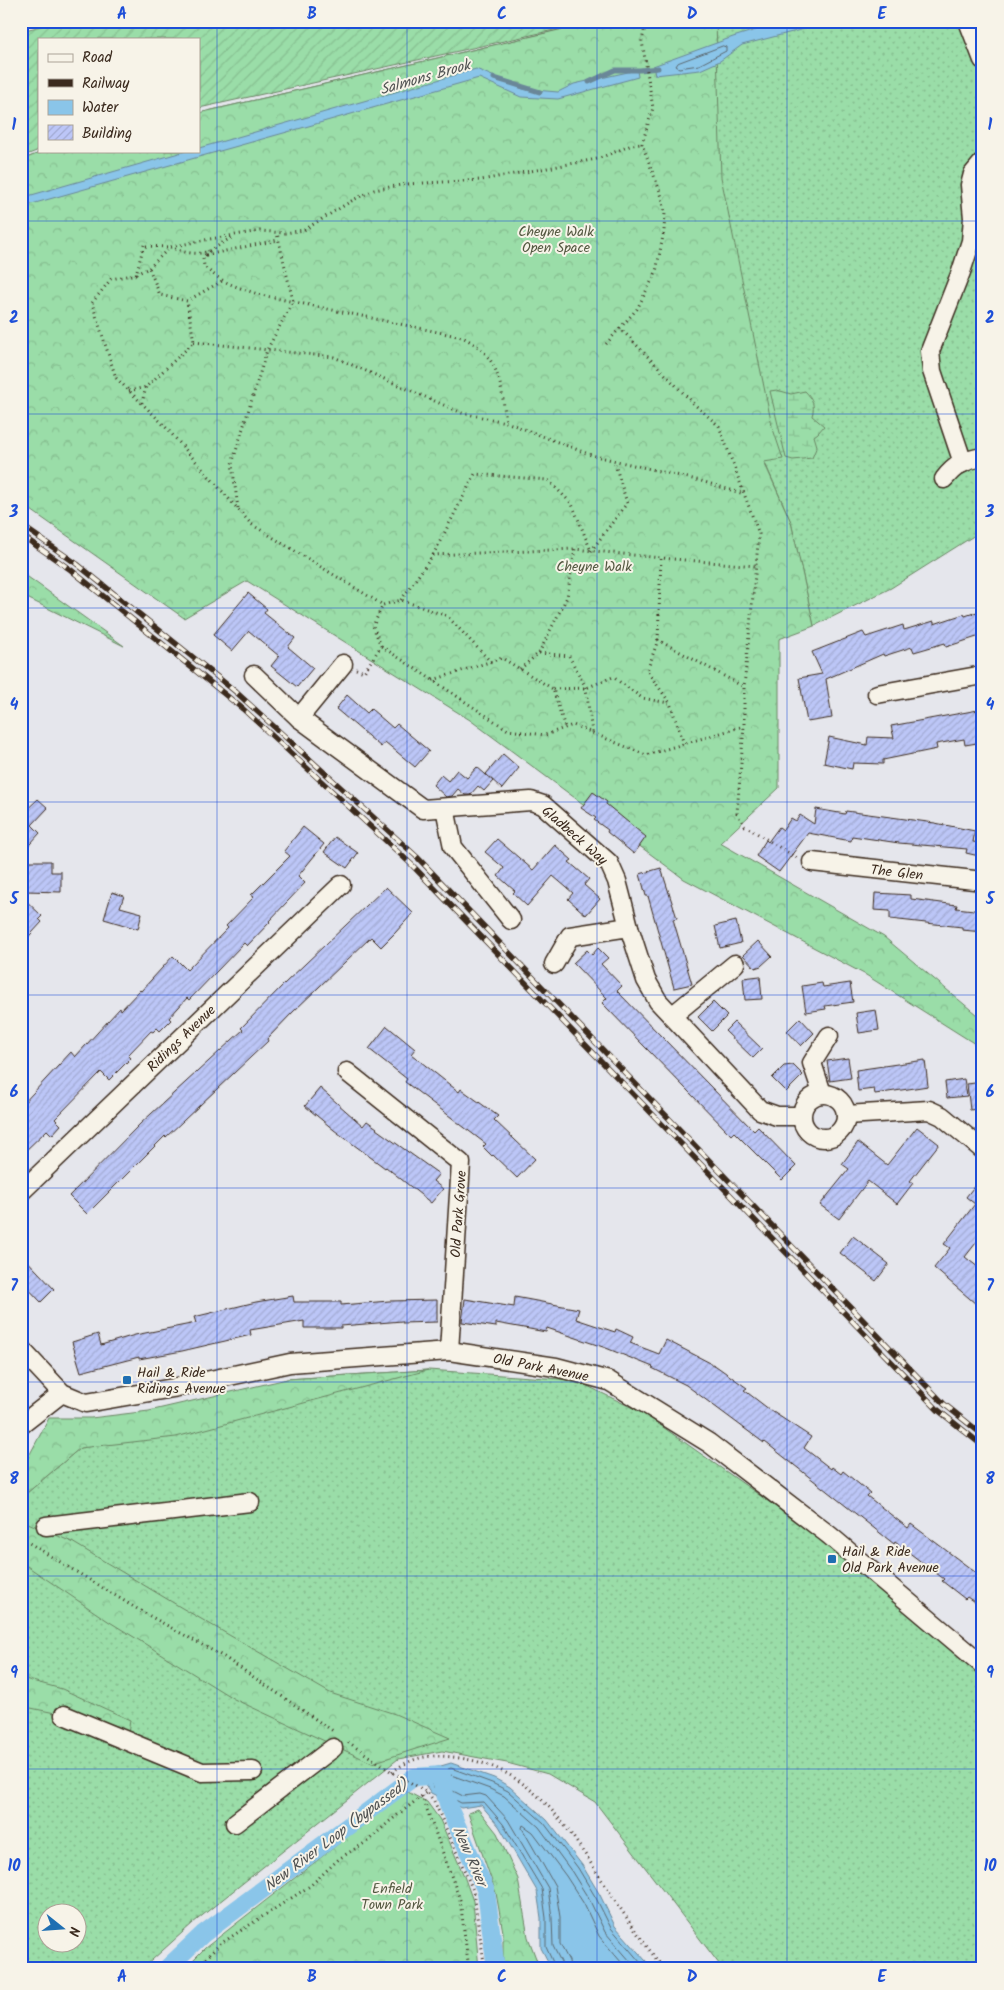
<svg xmlns="http://www.w3.org/2000/svg" width="1004" height="1990" font-family="Kalam,sans-serif">
  <defs>
    <pattern id="grass-dots" width="8" height="8" patternUnits="userSpaceOnUse" patternTransform="scale(1.25)"><rect width="8" height="8" fill="#9adda8"/><path d="M2 2h.1M6 6h.1" fill="none" stroke="#86be90" stroke-width="1.8" stroke-linecap="round"/></pattern>
    <pattern id="forest-crowns" width="20" height="18" patternUnits="userSpaceOnUse" patternTransform="scale(1.25)"><rect width="20" height="18" fill="#9adda8"/><path d="M2 6a3 3 0 1 1 6 0M12 15a3 3 0 1 1 6 0" fill="none" stroke="#86be90"/></pattern>
    <pattern id="wetland-marsh" width="20" height="14" patternUnits="userSpaceOnUse" patternTransform="scale(1.25)"><rect width="20" height="14" fill="#9adda8"/><path d="M1 5h8M5 5V1M11 12h8M15 12V8" fill="none" stroke="#86be90"/></pattern>
    <pattern id="garden-furrows" width="10" height="10" patternUnits="userSpaceOnUse" patternTransform="scale(1.25)"><rect width="10" height="10" fill="#9adda8"/><path d="M-1 1l2-2M0 10L10 0M9 11l2-2" fill="none" stroke="#86be90"/></pattern>
    <pattern id="building-hatch" width="6" height="6" patternUnits="userSpaceOnUse" patternTransform="scale(1.25)"><rect width="6" height="6" fill="#bcc6f7"/><path d="M-1 1l2-2M0 6l6-6M5 7l2-2" fill="none" stroke="#a2aad3"/></pattern>
  </defs>
  <rect width="100%" height="100%" fill="#e5e6ec"/>
  <filter id="ink" filterUnits="userSpaceOnUse"><feTurbulence type="fractalNoise" baseFrequency=".02" numOctaves="2"/><feDisplacementMap in="SourceGraphic" scale="10" xChannelSelector="R" yChannelSelector="G"/><feConvolveMatrix kernelMatrix="1 2 1 2 8 2 1 2 1" color-interpolation-filters="sRGB"/></filter>
  <g filter="url(#ink)">
    <g fill="url(#grass-dots)" stroke="#6a8463" fill-rule="evenodd">
      <path d="M598 21H983V530L891 588 814 626 791 522 731 386 21 160 45 151H199V113Z"/>
      <path d="M428 1370 575 1380 643 1413 823 1540 983 1676V1969H723L595 1802 548 1774 507 1763 442 1751 398 1759 193 1923 142 1969H21V1498L80 1448 287 1379ZM48 1912H78V1942H48Z"/>
    </g>
    <g fill="url(#forest-crowns)" stroke="#6a8463">
      <path d="M598 21H716L721 177 772 426 783 459 764 462 791 522 814 626 779 639V788L720 843 884 937 983 1020V1049L866 975 684 879 470 720 247 581 184 618 21 503V160L45 151H199V113Z"/>
      <path d="M21 572 124 646 21 595Z"/>
      <path d="M428 1370 176 1437 80 1448 21 1498V1471L49 1418H91L149 1411 287 1379Z"/>
      <path d="M21 1520 72 1542 182 1608 330 1693 395 1714 450 1738 372 1763 234 1699 108 1621 21 1562Z"/>
      <path d="M21 1678 62 1689 130 1720 128 1734 104 1723 21 1706Z"/>
      <path d="M406 1791 427 1802 440 1820 464 1876 473 1901 479 1969H184L205 1948Z"/>
      <path d="M478 1809 497 1833 518 1879 528 1937 540 1969H503V1932L496 1893 468 1813Z"/>
    </g>
    <path fill="url(#wetland-marsh)" stroke="#6a8463" d="M777 390 791 394 805 391C813 399 815 405 812 416L824 426 818 433 814 436 817 446 812 458 793 460 786 458 770 391Z"/>
    <path fill="url(#garden-furrows)" stroke="#6a8463" d="M61 21H595L199 108V39H39V150L21 157V31Z"/>
    <g fill="#8ac5e9" stroke="#6a8798">
      <path d="M785 21H835L742 45 720 61 700 70 655 75 653 66 733 37Z"/>
      <path d="M476 69 523 89 558 92 574 84 637 70 638 77 558 99 521 97 479 78 21 207V198L186 151H199V148Z"/>
      <path d="M451 1763 494 1778 510 1787 547 1820 582 1865 600 1895 615 1926 653 1969H552L541 1948V1918L537 1891 499 1826 481 1805 461 1808 431 1793 417 1773Z"/>
    </g>
    <g fill="none" stroke-linecap="round" stroke-linejoin="round">
      <g stroke="#5b686f" stroke-width="1">
        <path d="M723 46 726 47V51L699 65 679 68 676 66 678 63Z"/>
        <path d="M556 1969 546 1947V1918L542 1889 503 1824 484 1802 461 1803 435 1789 427 1778 428 1775 451 1768 492 1783 508 1791 544 1823 578 1868 596 1898 611 1928 646 1969"/>
        <path d="M562 1969 561 1962 553 1946 552 1918 548 1888 508 1820 486 1796 480 1794 463 1796 439 1784 437 1780 438 1778 451 1775 490 1789 504 1796 539 1827 572 1872 590 1901 605 1932 637 1969"/>
        <path d="M570 1969 569 1961 560 1944V1917L555 1886 522 1828 523 1825 533 1832 566 1876 584 1904 599 1936 627 1969"/>
      </g>
      <g stroke="#6a8798" stroke-width="5">
        <path d="M494 78 540 92"/>
        <path d="M589 82 615 70H640L658 68"/>
      </g>
      <g stroke="#8ac5e9" stroke-width="18">
        <path d="M440 1778 450 1810 486 1891 496 1969"/>
        <path d="M166 1969 203 1934 414 1777 442 1775"/>
      </g>
    </g>
    <g fill="url(#building-hatch)" stroke="#3b2a1e">
      <path d="M248 593 267 609 264 613 295 638 288 647 313 668 297 687 271 666 279 656 249 631 232 651 213 635Z"/>
      <path d="M983 610V635L946 647 945 643 914 652 912 647 884 656 883 654 826 679 832 718 807 722 799 678 822 674 812 652 863 632 866 637 903 625 904 630 934 621V624L964 614 965 616Z"/>
      <path d="M347 695 367 713 371 709 393 728 397 724 429 751 415 767 385 742 381 747 336 709Z"/>
      <path d="M978 710 983 742 965 745 964 739 936 744 937 749 883 760V764L853 763 852 769 824 763 829 737 867 745 868 737 894 738 891 726Z"/>
      <path d="M503 754 519 768 502 789 486 774Z"/>
      <path d="M477 767 493 781 484 791 478 786 470 795H465L458 789 452 796 446 797 433 785 441 775 448 781 457 770 467 778Z"/>
      <path d="M593 792 607 802 606 804 646 837 634 854 607 832 608 830 594 820 596 818 581 808Z"/>
      <path d="M38 799 48 808 32 825 40 833 21 854V815Z"/>
      <path d="M816 809 845 814 846 811 935 823 975 831 973 842 981 843 979 856 966 853 967 849 899 843 852 836 851 841 808 833 779 872 756 856 766 840 768 842 779 827 783 830 791 818 796 821 800 815 814 824Z"/>
      <path d="M303 827 324 844 298 876 305 883 269 921 270 922 247 946 244 943 189 1000 187 998 169 1018 171 1020 160 1031 157 1028 153 1032 151 1031 128 1055 131 1058 109 1080 101 1072 55 1119 61 1125 52 1135 47 1130 21 1155V1106L71 1052 75 1057 120 1008 121 1010 140 990 141 991 173 956 187 970 228 928 226 926 254 897 251 895 290 856 284 851Z"/>
      <path d="M335 837 358 853 347 868 324 852Z"/>
      <path d="M497 839 533 870 555 845 572 860 569 862 589 879 584 885 600 899 586 915 568 899 573 893 553 876 527 906 513 893 515 891 498 876 504 868 485 852Z"/>
      <path d="M27 861H51V872H61V892L26 891Z"/>
      <path d="M661 868 677 918 673 919 692 984 674 988 648 896H646L640 874Z"/>
      <path d="M386 887 413 913 395 933 381 947 371 937 293 1012 267 1039 268 1041 166 1137 165 1136 87 1214 69 1196 140 1124 243 1030 241 1028 285 983Z"/>
      <path d="M112 892 124 896 120 907 142 913 138 929 104 919Z"/>
      <path d="M875 893 911 895V899L957 905 956 908 983 911V932L962 930V927L890 919V911L874 910Z"/>
      <path d="M21 896 42 916 39 919 42 922 21 945Z"/>
      <path d="M736 921 741 943 720 948 715 926Z"/>
      <path d="M758 941 772 956 761 966 755 968 743 955Z"/>
      <path d="M598 948 608 958 601 964 622 986 617 991 754 1131 758 1127 796 1166 782 1180 734 1132 731 1135 602 1003 607 998 573 963 587 950 592 955Z"/>
      <path d="M760 976 762 999 745 1000 743 978Z"/>
      <path d="M822 983 823 987 850 983 853 1002 825 1006 826 1009 806 1012 802 986Z"/>
      <path d="M713 1002 727 1016 712 1031 698 1017Z"/>
      <path d="M876 1010 879 1030 859 1033 856 1013Z"/>
      <path d="M800 1018 814 1033 801 1046 787 1031Z"/>
      <path d="M734 1022 762 1049 753 1058 725 1031Z"/>
      <path d="M387 1026 415 1049 411 1054 459 1092 461 1089 498 1116 494 1120 535 1159 517 1178 493 1155 492 1156 483 1147 486 1144 405 1082 407 1079 369 1049Z"/>
      <path d="M848 1058 851 1078 830 1081 827 1061Z"/>
      <path d="M925 1060 928 1086 875 1094 874 1089 858 1091 856 1070Z"/>
      <path d="M793 1065 803 1075 786 1092 772 1078 784 1066Z"/>
      <path d="M964 1079 967 1096 947 1098 945 1082Z"/>
      <path d="M983 1082V1108L970 1110 967 1084Z"/>
      <path d="M320 1088 363 1126 367 1121 377 1128 376 1129 439 1174 433 1181 443 1189 431 1203 386 1167 385 1168 334 1130 305 1106Z"/>
      <path d="M917 1127 939 1144 910 1181 913 1183 897 1204 868 1181 839 1219 820 1205 849 1169 842 1164 858 1142 887 1165Z"/>
      <path d="M983 1175V1234L965 1257 983 1271V1310L934 1268 950 1248 944 1244 975 1204 966 1197Z"/>
      <path d="M853 1236 889 1264 876 1281 840 1253Z"/>
      <path d="M21 1254 54 1289 41 1302 21 1281Z"/>
      <path d="M293 1296 294 1302H341V1305L389 1301 437 1300V1322L402 1323V1321L341 1326V1328H304V1321L250 1330 251 1335 182 1351 139 1359V1357L81 1372 72 1342 98 1334 101 1345 135 1335 196 1323 194 1317 256 1302Z"/>
      <path d="M515 1297 579 1309 576 1319 615 1332 616 1329 633 1337 630 1343 659 1354 666 1340 716 1366 747 1388 744 1390 770 1410 811 1437 804 1448 831 1469 832 1467 841 1474 843 1471 870 1493 867 1496 908 1528 911 1524 983 1578V1608L967 1597 965 1599 942 1581 944 1579 895 1542 894 1544 765 1442 764 1443 686 1385 652 1368 653 1367 606 1348 547 1328 546 1332 496 1323V1327L462 1322 465 1299 514 1307Z"/>
    </g>
    <g fill="none" stroke-linecap="round" stroke-linejoin="round">
      <g stroke="#3b2a1e" stroke-width="21">
        <g id="minor">
          <path d="M968 21 983 60"/>
          <path d="M963 463 932 371 930 351 961 272 971 241 973 218 970 185 973 174 983 162"/>
          <path d="M944 479C956 464 965 460 983 457"/>
          <path d="M254 675 299 718 423 809 531 801 543 805 609 863 617 881 629 927 646 980 658 1001 760 1110 777 1116H801"/>
          <path d="M877 694 983 675"/>
          <path d="M299 718 343 664"/>
          <path d="M445 808 453 847 511 920"/>
          <path d="M812 862 983 881"/>
          <path d="M554 964 570 936 629 927"/>
          <path d="M672 1016 735 964"/>
          <path d="M347 1072 461 1163 449 1351"/>
          <path d="M822 1093 812 1063 829 1036"/>
          <circle cx="824" cy="1116" r="22"/>
          <path d="M846 1115 929 1110 942 1116 983 1150"/>
          <path d="M21 1192 341 885"/>
          <path d="M21 1349 62 1393 86 1403 173 1388 290 1363 449 1351 556 1367 609 1381 709 1443 829 1535 983 1665"/>
          <path d="M21 1425 62 1393"/>
          <path d="M46 1526 250 1502"/>
          <path d="M64 1715 202 1772 253 1771"/>
          <path d="M235 1823 333 1748"/>
        </g>
      </g>
      <g stroke="#3b2a1e" stroke-width="3" stroke-dasharray="1 4" stroke-linecap="butt">
        <path d="M646 21 642 41 653 108 642 144 662 197 665 213 664 231 656 272 637 309 620 328 694 404 719 426 759 534 744 687V726L737 813 745 826 797 858"/>
        <path d="M144 245 136 274 111 279 92 303 116 378 161 422 251 524 383 605"/>
        <path d="M146 246 170 247 210 239 260 231 285 233 304 230 353 200 374 190 406 184 481 180 597 159 632 145 642 144"/>
        <path d="M209 251 203 258 204 266C220 283 240 288 261 295L462 337C500 355 501 384 506 422"/>
        <path d="M206 255 278 240"/>
        <path d="M149 268 170 247C181 252 197 256 209 251 218 247 225 240 234 237"/>
        <path d="M136 274 149 268 160 295 187 301 222 281"/>
        <path d="M194 342 334 357 462 413 506 422 591 455 701 481 744 494"/>
        <path d="M606 344 620 328"/>
        <path d="M129 391 146 387 194 342 187 301"/>
        <path d="M142 403 146 387"/>
        <path d="M238 508 232 464 267 350 293 301 277 233"/>
        <path d="M591 551 627 503 614 461"/>
        <path d="M433 555 475 474 548 480 572 504 591 551"/>
        <path d="M401 600 433 555 575 549"/>
        <path d="M658 640 661 558 756 566"/>
        <path d="M381 646 373 626 383 605 401 600 447 616 491 662"/>
        <path d="M539 653 567 597 575 549 661 558"/>
        <path d="M356 669 364 672 381 646 508 730 545 735 573 725 646 755 744 726"/>
        <path d="M520 669 539 653 569 656 586 688 592 733"/>
        <path d="M433 680 502 658 553 689 565 728"/>
        <path d="M553 689 586 688 613 677 642 698 669 703"/>
        <path d="M684 744 670 703 647 671 658 640 744 687"/>
        <path d="M21 1538 139 1610 224 1657 333 1731"/>
        <path d="M348 1742 392 1772 427 1792 434 1801 473 1890 485 1969"/>
        <path d="M392 1772C415 1755 432 1754 460 1758 540 1770 573 1838 613 1897 629 1922 646 1946 664 1969"/>
        <path d="M422 1796 460 1900 469 1969"/>
        <path d="M195 1969 220 1944 310 1886 340 1858 368 1841 390 1821 427 1792"/>
      </g>
      <use href="#minor" stroke="#f7f3e8" stroke-width="18"/>
      <g stroke="#3b2a1e" stroke-width="5.5">
        <g id="rail">
          <path d="M21 525 77 564 236 692 417 857 944 1404 983 1435"/>
          <path d="M21 535 71 570 243 709 411 864 938 1410 983 1446"/>
        </g>
      </g>
      <use href="#rail" stroke="#f7f3e8" stroke-width="4" stroke-dasharray="11" stroke-linecap="butt"/>
    </g>
  </g>
  <path fill="none" stroke="#1d4ed8" stroke-width="1" stroke-opacity="0.55" d="M217 21V1969M407 21V1969M597 21V1969M787 21V1969M21 221H983M21 414H983M21 608H983M21 802H983M21 995H983M21 1188H983M21 1382H983M21 1576H983M21 1769H983"/>
  <g fill="#1f6fb2" stroke="#f7f3e8" stroke-width="2">
    <rect x="122" y="1375" width="10" height="10" rx="2.5"/>
    <rect x="827" y="1554" width="10" height="10" rx="2.5"/>
  </g>
  <g text-anchor="middle" stroke-width="4" stroke-linejoin="round" paint-order="stroke">
    <g font-size="14" fill="#535740" stroke="#f7f3e8">
      <text x="556" y="236">Cheyne Walk<tspan x="556" dy="16">Open Space</tspan></text>
      <text x="594" y="571">Cheyne Walk</text>
      <text x="392" y="1893">Enfield<tspan x="392" dy="16">Town Park</tspan></text>
    </g>
    <g font-size="14" fill="#3b2a1e" stroke="#f7f3e8">
      <text transform="translate(575 835) rotate(41)" y="5">Gladbeck Way</text>
      <text transform="translate(897 872) rotate(6)" y="5">The Glen</text>
      <text transform="translate(181 1038) rotate(-44)" y="5">Ridings Avenue</text>
      <text transform="translate(458 1214) rotate(-86)" y="5">Old Park Grove</text>
      <text transform="translate(541 1367) rotate(11)" y="5">Old Park Avenue</text>
    </g>
    <g font-size="14" fill="#3b2a1e" stroke="#f7f3e8" text-anchor="start">
      <text x="137" y="1377">Hail &amp; Ride<tspan x="137" dy="16">Ridings Avenue</tspan></text>
      <text x="842" y="1556">Hail &amp; Ride<tspan x="842" dy="16">Old Park Avenue</tspan></text>
    </g>
    <g font-size="15" font-style="italic" fill="#4f5151" stroke="#f7f3e8">
      <text transform="translate(425 77) rotate(-16)" y="5">Salmons Brook</text>
      <text transform="translate(336 1835) rotate(-37)" y="5">New River Loop (bypassed)</text>
      <text transform="translate(470 1856) rotate(66)" y="5">New River</text>
    </g>
  </g>
  <rect width="1004" height="1990" fill="none" stroke="#f7f3e8" stroke-width="55"/>
  <rect x="38" y="38" width="162" height="115" fill="#f7f3e8" stroke="#aca397"/>
  <rect x="48" y="54" width="25" height="8" fill="#f7f3e8" stroke="#aca397"/>
  <text x="82" y="62" font-size="15" fill="#3b2a1e">Road</text>
  <rect x="48" y="79" width="25" height="8" fill="#3b2a1e" stroke="#aca397"/>
  <text x="82" y="88" font-size="15" fill="#3b2a1e">Railway</text>
  <rect x="48" y="100" width="25" height="15" fill="#8ac5e9" stroke="#aca397"/>
  <text x="82" y="112" font-size="15" fill="#3b2a1e">Water</text>
  <rect x="48" y="125" width="25" height="15" fill="url(#building-hatch)" stroke="#aca397"/>
  <text x="82" y="138" font-size="15" fill="#3b2a1e">Building</text>
  <g transform="translate(62 1928) rotate(107)"><circle r="24" fill="#f7f3e8" stroke="#aca397"/>
  <path d="M0-4L9 19L0 12L-9 19Z" fill="#1f6fb2"/>
  <text y="-8" font-size="14" font-weight="bold" text-anchor="middle" fill="#3b2a1e">N</text>
  </g>
  <rect x="28" y="28" width="948" height="1934" fill="none" stroke="#1d4ed8" stroke-width="2"/>
  <g font-size="16" text-anchor="middle" font-weight="bold" fill="#1d4ed8">
    <text x="122" y="19">A</text>
    <text x="312" y="19">B</text>
    <text x="502" y="19">C</text>
    <text x="692" y="19">D</text>
    <text x="882" y="19">E</text>
    <text x="14" y="130">1</text>
    <text x="990" y="130">1</text>
    <text x="14" y="323">2</text>
    <text x="990" y="323">2</text>
    <text x="14" y="517">3</text>
    <text x="990" y="517">3</text>
    <text x="14" y="710">4</text>
    <text x="990" y="710">4</text>
    <text x="14" y="904">5</text>
    <text x="990" y="904">5</text>
    <text x="14" y="1097">6</text>
    <text x="990" y="1097">6</text>
    <text x="14" y="1291">7</text>
    <text x="990" y="1291">7</text>
    <text x="14" y="1484">8</text>
    <text x="990" y="1484">8</text>
    <text x="14" y="1678">9</text>
    <text x="990" y="1678">9</text>
    <text x="14" y="1871">10</text>
    <text x="990" y="1871">10</text>
    <text x="122" y="1982">A</text>
    <text x="312" y="1982">B</text>
    <text x="502" y="1982">C</text>
    <text x="692" y="1982">D</text>
    <text x="882" y="1982">E</text>
  </g>
</svg>
